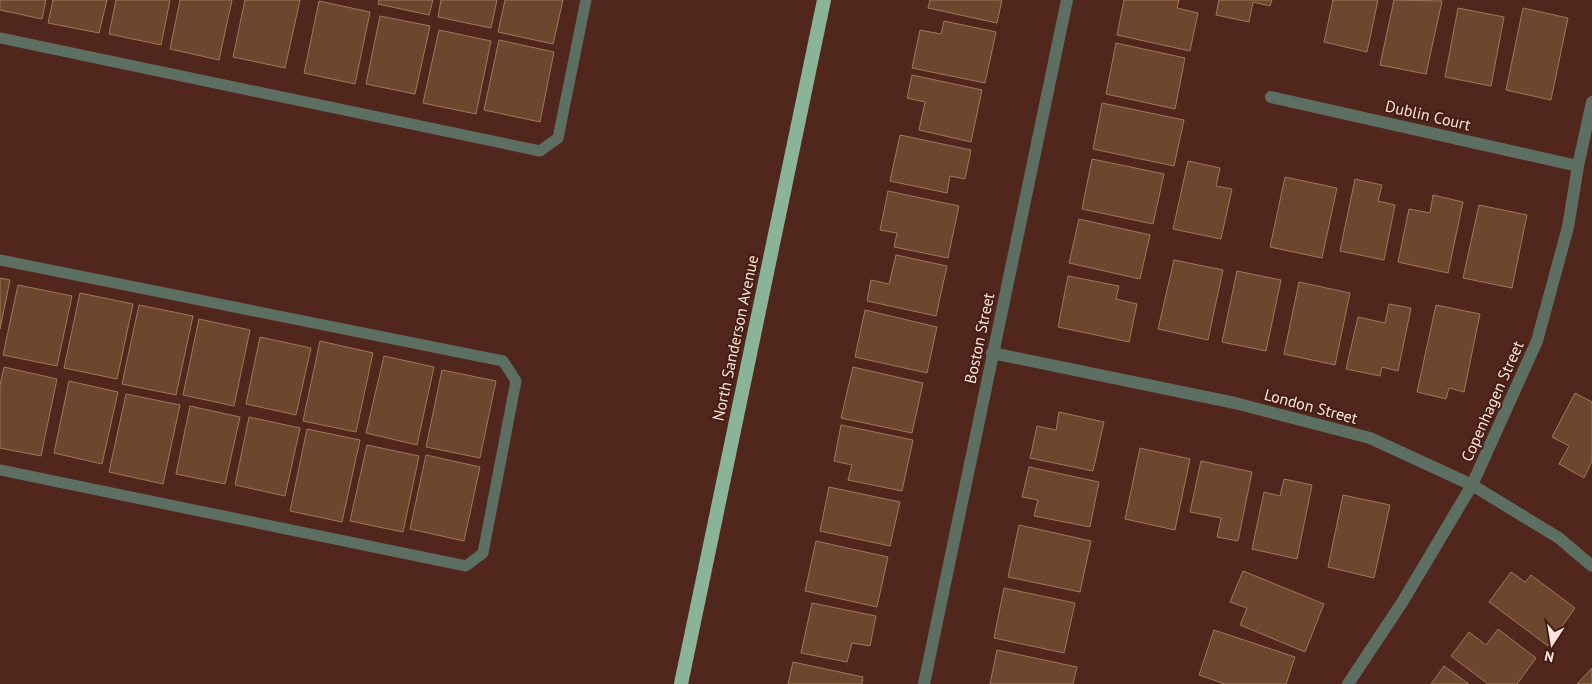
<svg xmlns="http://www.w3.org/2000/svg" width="1592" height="684" font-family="'PT Sans',sans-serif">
  <rect width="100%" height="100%" fill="#51271d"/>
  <g fill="#6d472d" stroke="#a1775c">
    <path d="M0 0H46L42 19 0 10Z"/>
    <path d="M53 0H107L99 33 48 23Z"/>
    <path d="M116 0H170L161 45 109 34Z"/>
    <path d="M180 0H232L219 60 170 49Z"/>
    <path d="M245 0H300L285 68 233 57Z"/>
    <path d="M379 0H433L429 15 378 4Z"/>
    <path d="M441 0H497L491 28 438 17Z"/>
    <path d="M505 0H563L553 44 498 32Z"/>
    <path d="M930 0H1002L997 23 928 8Z"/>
    <path d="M1124 0H1179L1177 8 1198 13 1190 51 1117 35Z"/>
    <path d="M1219 0H1272L1270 6 1253 2 1249 22 1216 15Z"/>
    <path d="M1333 0H1378L1367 52 1324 42Z"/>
    <path d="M1394 0 1442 1 1426 74 1380 65Z"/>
    <path d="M319 1 370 12 355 84 304 73Z"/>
    <path d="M1458 8 1504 17 1491 86 1445 77Z"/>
    <path d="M1523 8 1568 18 1551 100 1506 90Z"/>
    <path d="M380 16 430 26 415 94 366 84Z"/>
    <path d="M944 21 996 32 985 83 912 68 920 30 941 34Z"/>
    <path d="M439 30 491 41 476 114 423 103Z"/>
    <path d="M499 40 554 52 540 122 484 110Z"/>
    <path d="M1116 43 1185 58 1175 109 1106 94Z"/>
    <path d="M912 75 982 90 971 142 919 130 925 102 907 98Z"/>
    <path d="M1102 103 1184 120 1174 166 1093 149Z"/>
    <path d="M900 135 971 150 965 179 950 176 947 193 890 181Z"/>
    <path d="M1092 159 1164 174 1153 224 1082 209Z"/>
    <path d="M1188 161 1220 168 1216 186 1232 189 1221 239 1173 229Z"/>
    <path d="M1285 177 1337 188 1322 258 1270 247Z"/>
    <path d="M1355 179 1382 185 1378 201 1395 205 1384 260 1340 251Z"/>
    <path d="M888 191 959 206 948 258 894 247 897 233 880 230Z"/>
    <path d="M1433 195 1463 202 1448 273 1398 262 1409 209 1430 213Z"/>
    <path d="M1479 205 1527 215 1512 288 1463 278Z"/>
    <path d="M1079 219 1150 235 1140 279 1069 263Z"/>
    <path d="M896 255 947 266 936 316 867 301 871 280 889 284Z"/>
    <path d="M1174 260 1223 270 1208 340 1158 329Z"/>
    <path d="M1237 271 1281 280 1266 351 1222 342Z"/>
    <path d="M1068 276 1119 286 1116 299 1137 304 1129 342 1058 327Z"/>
    <path d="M0 278 10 280 0 329Z"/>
    <path d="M1299 282 1350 293 1335 365 1284 354Z"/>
    <path d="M18 285 72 296 57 366 3 355Z"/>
    <path d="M80 293 133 304 117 379 64 368Z"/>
    <path d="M1389 304 1411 308 1398 371 1382 367 1380 376 1346 369 1358 317 1385 323Z"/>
    <path d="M139 305 193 316 176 395 122 384Z"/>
    <path d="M1436 305 1480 314 1464 392 1449 388 1446 399 1417 392Z"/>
    <path d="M865 310 937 327 927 373 855 357Z"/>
    <path d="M199 319 250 330 234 406 183 395Z"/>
    <path d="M260 337 311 348 296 415 246 404Z"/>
    <path d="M320 341 373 353 356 432 303 421Z"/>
    <path d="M384 356 434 367 417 445 366 433Z"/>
    <path d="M4 367 57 379 41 456 0 448V385Z"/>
    <path d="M853 367 923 383 912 433 841 418Z"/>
    <path d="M442 370 496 381 480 458 426 447Z"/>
    <path d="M69 381 118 392 102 464 54 453Z"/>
    <path d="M1575 393 1592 402V461L1584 478 1559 464 1569 446 1552 437Z"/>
    <path d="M126 394 180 405 163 484 109 472Z"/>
    <path d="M190 406 240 417 225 484 176 474Z"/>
    <path d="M1059 412 1104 422 1093 471 1030 458 1037 426 1056 430Z"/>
    <path d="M249 417 300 428 285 496 235 485Z"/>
    <path d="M841 425 913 440 902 491 848 480 852 465 834 461Z"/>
    <path d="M307 429 360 440 342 522 290 511Z"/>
    <path d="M367 445 419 456 403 532 350 521Z"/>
    <path d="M1140 448 1190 459 1175 530 1125 519Z"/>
    <path d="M426 455 480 467 464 541 410 529Z"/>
    <path d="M1201 461 1252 472 1238 541 1217 537 1221 518 1190 512Z"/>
    <path d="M1029 467 1099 482 1090 527 1034 516 1038 500 1022 497Z"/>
    <path d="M1284 479 1312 485 1297 559 1252 549 1264 492 1280 496Z"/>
    <path d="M829 487 900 502 890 546 820 531Z"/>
    <path d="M1343 495 1390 505 1374 578 1328 567Z"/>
    <path d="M1019 525 1091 541 1080 592 1008 577Z"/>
    <path d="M816 541 888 557 877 607 805 591Z"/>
    <path d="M1243 571 1324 604 1305 652 1240 625 1247 608 1230 602Z"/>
    <path d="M1511 572 1525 582 1531 575 1575 608 1548 646 1489 602Z"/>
    <path d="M1004 588 1075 603 1064 653 994 638Z"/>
    <path d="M812 603 876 616 870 646 852 643 847 662 801 653Z"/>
    <path d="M1498 629 1536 658 1517 684H1488L1451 656 1469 632 1486 645Z"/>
    <path d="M1214 630 1295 657 1286 684H1225L1199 675Z"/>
    <path d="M997 650 1077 667 1073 684H990Z"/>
    <path d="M793 662 863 677 862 684H788Z"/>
    <path d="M1444 666 1469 684H1431Z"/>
    <path d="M1592 668V684H1577Z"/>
  </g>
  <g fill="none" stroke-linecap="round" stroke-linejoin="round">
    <g stroke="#5d6f63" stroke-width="11">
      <path d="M0 38 540 151 558 138 586 0"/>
      <path d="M0 260 503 361 516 381 483 553 466 566 0 470"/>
    </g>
    <g stroke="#5d6f63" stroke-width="12">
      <path d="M1271 97 1578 166"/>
      <path d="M992 353 1235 403 1370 438 1472 485 1559 538 1592 566"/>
      <path d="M924 684 1067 0"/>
      <path d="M1348 684 1403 601 1472 485 1537 341 1568 227 1578 166 1592 102"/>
    </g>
    <path stroke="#8ab498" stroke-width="14" d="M681 684 824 0"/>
  </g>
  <g text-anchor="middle" stroke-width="4" stroke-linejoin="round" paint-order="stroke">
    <g font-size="16" fill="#fce5df" stroke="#461d13">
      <text transform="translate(1428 115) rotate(13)" y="6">Dublin Court</text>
      <text transform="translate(735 338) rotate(-78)" y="6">North Sanderson Avenue</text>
      <text transform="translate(979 338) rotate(-78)" y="6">Boston Street</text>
      <text transform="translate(1492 401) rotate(-66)" y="6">Copenhagen Street</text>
      <text transform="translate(1311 406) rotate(15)" y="6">London Street</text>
    </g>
  </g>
  <g transform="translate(1552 644) rotate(192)" stroke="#461d13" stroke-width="4" paint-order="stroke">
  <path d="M0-4L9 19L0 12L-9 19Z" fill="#fce5df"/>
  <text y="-8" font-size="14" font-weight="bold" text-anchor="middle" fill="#fce5df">N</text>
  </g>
</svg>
